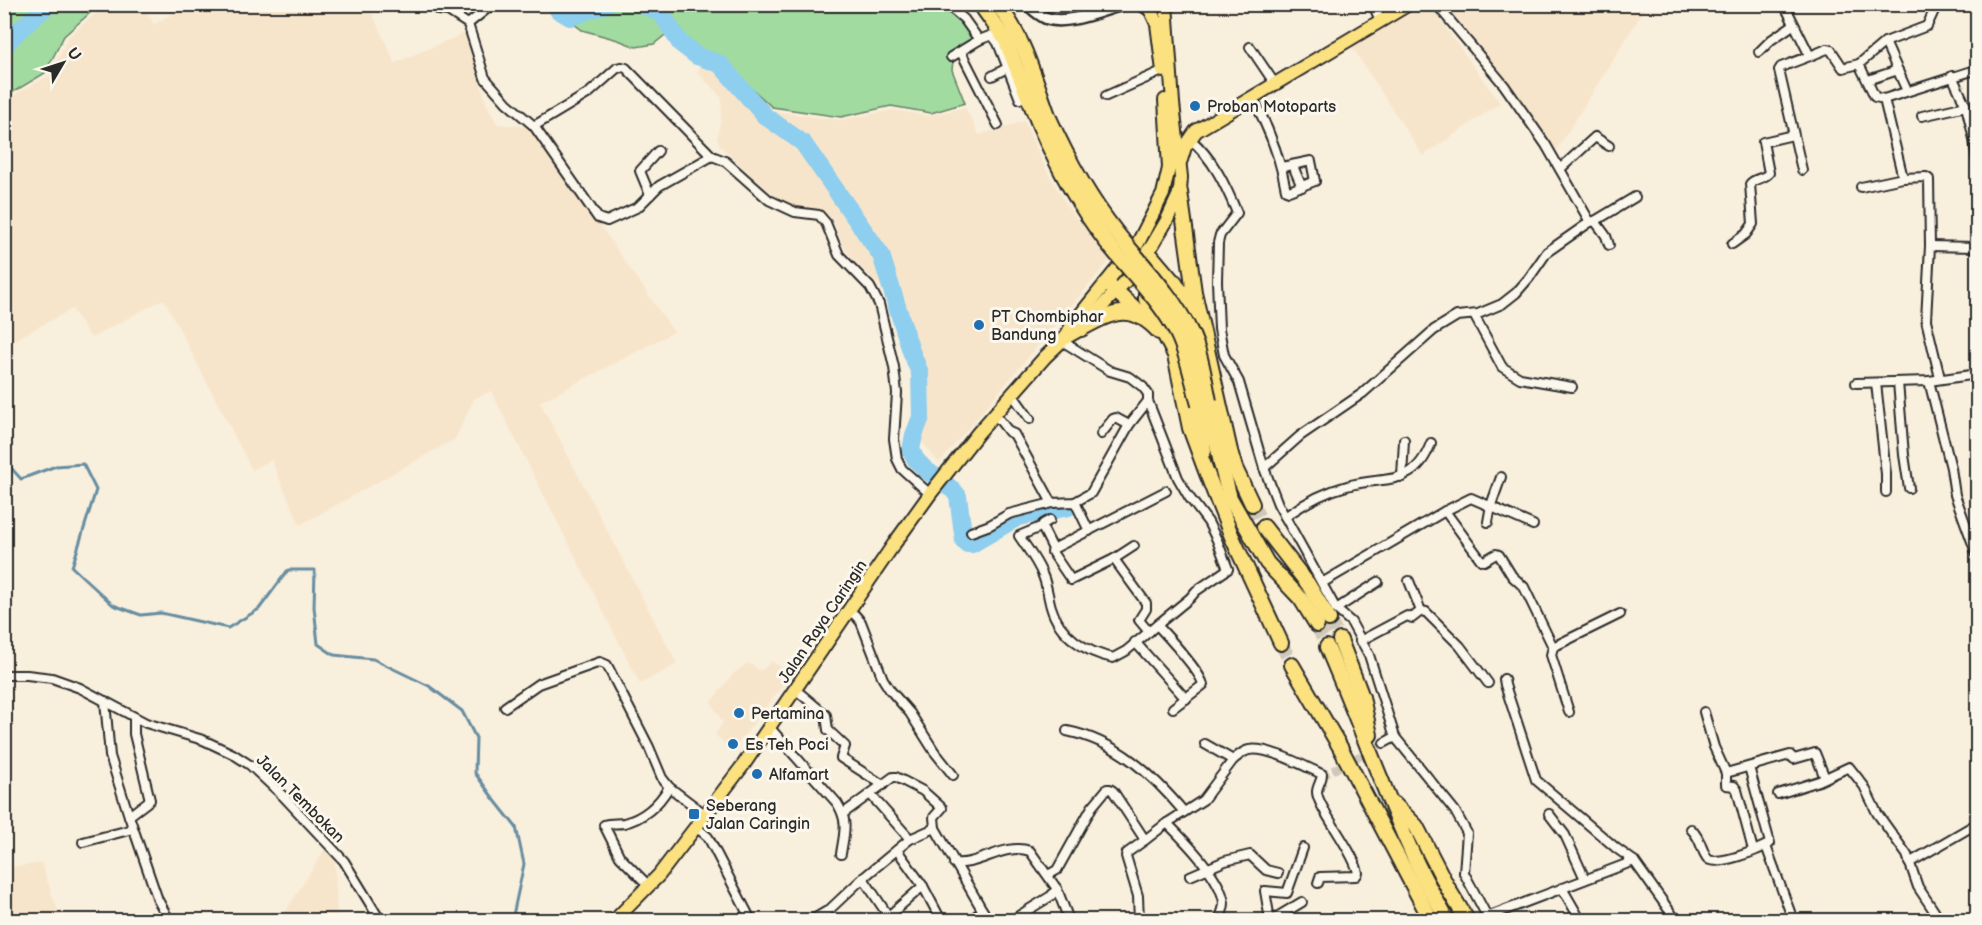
<svg xmlns="http://www.w3.org/2000/svg" width="1982" height="925" font-family="'Balsamiq Sans',sans-serif">
  <rect width="100%" height="100%" fill="#f9efdd"/>
  <filter id="ink" filterUnits="userSpaceOnUse"><feTurbulence type="fractalNoise" baseFrequency=".0167" numOctaves="2"/><feDisplacementMap in="SourceGraphic" scale="12" xChannelSelector="R" yChannelSelector="G"/><feConvolveMatrix kernelMatrix="1 2 1 2 8 2 1 2 1" color-interpolation-filters="sRGB"/></filter>
  <g filter="url(#ink)">
    <g fill="#f7e5cb">
      <path d="M105 5H142L154 24 188 5H191L199 15 218 5H368L395 63 467 32 486 103 497 124 530 127 548 147 570 182 674 332 540 402 677 664 640 684 491 391 474 399 455 439 300 525 271 460 252 470 164 299 91 338 72 309 5 345V100L50 75 69 36Z"/>
      <path d="M1420 5H1429L1500 103 1423 156 1352 47Z"/>
      <path d="M1440 5H1647L1556 151Z"/>
      <path d="M704 62 736 80 770 111 839 120 894 110 929 116 965 107 979 135 1024 121 1048 173 1069 209 1110 260 939 463 912 429 919 411 918 375 891 297 854 261 842 244 833 220 822 210 787 206 758 182 721 147 717 138 721 119 722 98 697 72Z"/>
      <path d="M772 661 791 675 733 750 715 735 723 723 711 702 733 674 748 663 761 671Z"/>
      <path d="M334 835 337 920H280Z"/>
      <path d="M41 863 61 920H5V868Z"/>
    </g>
    <g fill="#a1dba0" stroke="#668366" stroke-width="1.5">
      <path d="M6 4H99V5L64 36 45 73 5 97Z"/>
      <path d="M551 5H952L978 31 981 38 953 61 952 70 965 103 931 113 891 106 841 117 772 107 719 59 700 53 685 41 672 22 665 35 654 44 636 47 618 40 582 30 574 24 560 19Z"/>
    </g>
    <g fill="none" stroke-linecap="round" stroke-linejoin="round">
      <path stroke="#668da1" stroke-width="3" d="M4 460 21 479 56 466 83 464 96 490 72 567 113 605 141 615 161 613 228 628 259 609 288 570H315L314 607 318 644 334 655 373 659 429 686 462 711 476 738 475 773 493 798 516 827 524 864 512 920"/>
      <g stroke="#8eceef" stroke-width="18">
        <path d="M556 4 558 10 570 17 606 4"/>
        <path d="M641 4 661 13 680 43 697 56 720 64 765 116 803 143 881 255 911 351 920 373 921 417 914 435 911 450 916 460 926 470 953 490 958 496 964 541 967 544H972L1018 517 1069 507"/>
        <path d="M4 47 16 33 49 4"/>
      </g>
      <path stroke="#d0c8b9" stroke-width="8" stroke-dasharray="8 4" stroke-linecap="butt" d="M1322 776 1384 743"/>
      <g stroke="#d0c8b9" stroke-width="14" stroke-dasharray="14 7" stroke-linecap="butt">
        <path d="M1252 504 1264 527"/>
        <path d="M1329 619 1340 640"/>
        <path d="M1317 625 1327 647"/>
        <path d="M1281 643 1292 665"/>
      </g>
      <g stroke="#2b2b2b" stroke-width="12">
        <g id="minor">
          <path d="M946 4 964 19 979 40"/>
          <path d="M1373 4 1380 21"/>
          <path d="M1436 4 1504 85 1546 145 1590 222"/>
          <path d="M1784 4 1810 56 1827 49 1831 50 1843 68 1859 64 1885 42 1927 26 1937 4"/>
          <path d="M438 10 448 11 468 24 485 78 507 103 534 126 598 218 607 221 638 207 659 186 712 156"/>
          <path d="M468 24 493 4"/>
          <path d="M1885 42 1907 91"/>
          <path d="M1250 47 1275 84"/>
          <path d="M961 52 998 125"/>
          <path d="M1759 52 1771 40 1793 25"/>
          <path d="M951 57 979 40 992 35 998 43 1020 99"/>
          <path d="M1859 64 1875 97 1884 99 1903 178"/>
          <path d="M992 76 1007 68"/>
          <path d="M1952 76 1966 106 1974 139"/>
          <path d="M1868 80 1898 70"/>
          <path d="M1106 96 1162 71"/>
          <path d="M1252 97C1268 126 1280 157 1286 190L1289 191 1315 181 1311 161 1282 167"/>
          <path d="M1884 99 1978 69"/>
          <path d="M1922 116 1966 106"/>
          <path d="M534 126 589 93 617 68 622 67 626 68 712 156 725 161 769 200 795 212 819 215 826 223 839 255 870 287 879 304 894 367 897 393 894 439 897 459 902 469 930 494"/>
          <path d="M1978 138 1974 139 1978 169"/>
          <path d="M1190 139C1213 158 1226 186 1237 213L1220 235 1218 243 1217 281 1219 329 1224 355 1239 382 1264 468 1278 504 1336 609 1351 622 1369 655 1395 737 1455 811 1467 833 1464 873 1489 920"/>
          <path d="M1293 166 1302 187"/>
          <path d="M1560 169 1595 137 1609 146"/>
          <path d="M1802 170 1779 70 1781 67 1810 56"/>
          <path d="M1861 187 1903 178 1926 177 1929 179 1930 246 1926 320 1940 378"/>
          <path d="M650 195 640 171 658 151"/>
          <path d="M1595 221 1606 236 1609 245"/>
          <path d="M1732 244 1746 234 1753 224 1750 184C1755 178 1764 179 1769 173L1763 142 1793 135"/>
          <path d="M1930 246 1974 247 1978 240"/>
          <path d="M1474 315 1502 367 1520 378 1572 387"/>
          <path d="M1929 381 1951 468 1955 495 1978 558"/>
          <path d="M1898 382 1904 455 1909 488"/>
          <path d="M1856 383 1929 381 1978 374"/>
          <path d="M1876 383 1886 474V492"/>
          <path d="M1012 394 1030 419"/>
          <path d="M1148 401 1178 478 1189 497 1208 522 1217 540 1228 569 1196 591 1190 598 1157 625C1167 636 1202 673 1203 685L1173 708"/>
          <path d="M994 413 1009 432 1014 434 1052 503"/>
          <path d="M1101 434 1113 419 1116 418 1129 425"/>
          <path d="M1264 468 1300 436 1363 393 1434 330 1457 316 1478 314 1502 304 1516 293 1529 278 1547 252 1590 222 1595 221 1635 197"/>
          <path d="M1402 477 1404 440"/>
          <path d="M1075 502 1089 531"/>
          <path d="M1445 511 1481 560 1484 561 1496 554 1499 555 1512 576 1524 587 1553 647 1551 655 1569 712"/>
          <path d="M1285 517C1304 503 1324 492 1347 486 1385 475 1414 489 1431 443"/>
          <path d="M1050 520 1043 524V529L1053 549 1052 552 1071 580 1114 559 1134 546"/>
          <path d="M1488 522 1491 505 1501 477"/>
          <path d="M1043 526 1019 536C1027 548 1038 562 1043 576 1047 585 1048 597 1051 607 1059 635 1085 652 1113 658L1126 651 1157 625"/>
          <path d="M971 532 990 525 1009 514 1052 503 1075 502 1091 493 1129 425 1148 401V394L1143 387 1130 377 1110 371 1062 341"/>
          <path d="M1053 549 1166 491"/>
          <path d="M1114 559 1146 603V609L1139 620 1149 632"/>
          <path d="M1409 581 1421 611"/>
          <path d="M1322 583 1445 511 1471 498 1533 525"/>
          <path d="M1336 609 1378 582"/>
          <path d="M848 611 855 615 861 622 883 679 890 690 910 713 934 751 953 775"/>
          <path d="M1360 641 1407 616 1412 618 1421 611 1426 612 1460 646 1488 683"/>
          <path d="M1135 642 1186 699"/>
          <path d="M1553 647 1620 614"/>
          <path d="M4 675H27L52 678 80 688 146 723 203 740 233 754 250 765 283 796 344 861 380 920"/>
          <path d="M1504 679 1505 685 1536 780 1616 848 1634 861 1676 920"/>
          <path d="M795 689 826 715 828 730 845 746 841 758 883 785"/>
          <path d="M105 701 110 756 129 816"/>
          <path d="M505 707 538 684 600 662 607 665 649 747 662 778 669 787 706 815"/>
          <path d="M1704 712 1714 747 1726 773V785L1734 786 1737 790 1753 850"/>
          <path d="M134 717V734L150 800 129 816 158 900 169 920"/>
          <path d="M770 728 837 803C849 822 844 833 841 854"/>
          <path d="M1067 731C1117 741 1153 775 1184 812"/>
          <path d="M1384 743 1395 737"/>
          <path d="M1205 744 1233 760C1238 756 1243 751 1249 750 1267 746 1306 767 1322 774 1322 781 1317 786 1317 792 1317 807 1354 851 1358 873L1356 876 1320 877 1318 883"/>
          <path d="M1726 773 1790 755 1794 759 1815 753 1825 778"/>
          <path d="M870 794 910 839"/>
          <path d="M1778 794 1819 781 1849 767 1864 786 1877 813 1907 855 1918 887 1940 920"/>
          <path d="M844 813 893 777H896L923 791 942 808 934 817 935 828 988 920"/>
          <path d="M1549 814 1565 835 1585 879"/>
          <path d="M1167 823C1185 841 1221 877 1224 903 1224 909 1221 915 1219 920"/>
          <path d="M696 827 708 837 751 920"/>
          <path d="M1691 829C1702 840 1700 848 1707 858 1713 868 1762 849 1770 843L1749 767"/>
          <path d="M83 842 133 829"/>
          <path d="M1766 846 1793 920"/>
          <path d="M897 850 923 886 941 920"/>
          <path d="M954 863C980 866 1004 842 1030 851L1057 889 1069 920"/>
          <path d="M1909 863 1978 823"/>
          <path d="M1048 875 1057 870 1092 807 1107 789H1110L1113 791 1145 840 1167 823 1203 800 1233 760"/>
          <path d="M1190 876 1225 861 1250 855 1266 870 1278 873"/>
          <path d="M863 878 889 917"/>
          <path d="M649 886 620 857 604 825C610 823 617 824 624 823 644 818 659 804 669 787"/>
          <path d="M1562 888 1577 914"/>
          <path d="M1487 917 1634 861"/>
          <path d="M812 920 829 910 863 878 910 839 935 828"/>
          <path d="M884 920 923 886"/>
          <path d="M970 920 983 911"/>
          <path d="M1012 920 1051 896 1057 889"/>
          <path d="M1139 920 1138 896 1126 856 1127 853 1145 840"/>
          <path d="M1270 920 1265 891 1287 893 1303 848"/>
          <path d="M1272 920 1302 902"/>
        </g>
      </g>
      <g stroke="#2b2b2b" stroke-width="15">
        <g id="secondary">
          <path d="M1027 4C1033 9 1039 15 1046 18 1067 26 1102 10 1124 4"/>
          <path d="M1141 4 1151 11"/>
        </g>
      </g>
      <g stroke="#2b2b2b" stroke-width="16">
        <g id="trunk">
          <path d="M1151 11 1157 24 1163 71"/>
          <path d="M1181 160 1185 147 1196 131 1409 4"/>
          <path d="M1066 336 1072 325 1138 243 1163 194 1169 168 1165 100"/>
          <path d="M615 920 659 875 744 764 894 544 930 494 978 433 1045 357 1065 338 1081 329 1135 271 1153 244 1167 220 1180 192 1181 177 1173 103 1166 4"/>
        </g>
      </g>
      <g stroke="#2b2b2b" stroke-width="18">
        <g id="motorway">
          <path d="M980 4 1005 39 1039 124"/>
          <path d="M997 4C1024 36 1035 81 1049 118"/>
          <path d="M1180 192 1194 292 1230 451 1235 468 1252 504"/>
          <path d="M1148 252 1182 292 1193 313"/>
          <path d="M1175 282 1166 279 1152 282 1146 293V299L1175 355 1190 428 1206 471 1232 537 1281 643"/>
          <path d="M1107 283 1141 314"/>
          <path d="M1081 329C1112 312 1132 302 1159 332"/>
          <path d="M1209 401 1221 464 1230 498 1267 563 1301 599 1317 625"/>
          <path d="M1199 405 1204 451"/>
          <path d="M1264 527 1308 584 1329 619"/>
          <path d="M1340 640 1362 697 1370 735"/>
          <path d="M1327 647C1357 716 1382 787 1413 855 1423 878 1436 899 1447 920"/>
          <path d="M1292 665 1340 747 1431 920"/>
          <path d="M1394 804 1416 826 1450 892 1467 920"/>
        </g>
      </g>
      <use href="#minor" stroke="#fbf7ec" stroke-width="8"/>
      <use href="#secondary" stroke="#fbf7ec" stroke-width="10"/>
      <use href="#trunk" stroke="#fbe180" stroke-width="12"/>
      <use href="#motorway" stroke="#fbe180" stroke-width="14"/>
      <g stroke="#2b2b2b" stroke-width="18" stroke-linecap="butt">
        <g id="motorway-bridge">
          <path d="M1049 118C1068 160 1088 197 1116 232 1141 264 1172 294 1190 331 1201 353 1204 377 1209 401"/>
          <path d="M1039 124C1057 166 1077 204 1105 240 1129 271 1160 299 1178 335 1188 356 1193 382 1199 405"/>
        </g>
      </g>
      <use href="#motorway-bridge" stroke="#fbe180" stroke-width="14"/>
    </g>
  </g>
  <g fill="#1f6fb2" stroke="#fbf7ec" stroke-width="2">
    <circle cx="1195" cy="106" r="6"/>
    <circle cx="979" cy="325" r="6"/>
    <circle cx="739" cy="713" r="6"/>
    <circle cx="733" cy="744" r="6"/>
    <circle cx="757" cy="774" r="6"/>
    <rect x="688" y="808" width="12" height="12" rx="3"/>
  </g>
  <g text-anchor="middle" stroke-width="6" stroke-linejoin="round" paint-order="stroke">
    <g font-size="16" fill="#2b2b2b" stroke="#fbf7ec" text-anchor="start">
      <text x="1207" y="112">Proban Motoparts</text>
      <text x="991" y="322">PT Chombiphar<tspan x="991" dy="18">Bandung</tspan></text>
      <text x="751" y="719">Pertamina</text>
      <text x="745" y="750">Es Teh Poci</text>
      <text x="769" y="780">Alfamart</text>
      <text x="706" y="811">Seberang<tspan x="706" dy="18">Jalan Caringin</tspan></text>
    </g>
    <g font-size="16" fill="#2b2b2b" stroke="#fbf7ec">
      <text transform="translate(822 621) rotate(-56)" y="6">Jalan Raya Caringin</text>
      <text transform="translate(301 798) rotate(45)" y="6">Jalan Tembokan</text>
    </g>
  </g>
  <rect width="1982" height="925" fill="none" stroke="#fbf7ec" stroke-width="24"/>
  <rect x="12" y="12" width="1958" height="901" fill="none" stroke="#2b2b2b" stroke-width="2" filter="url(#ink)"/>
  <g transform="translate(63 63) rotate(51)" stroke="#fbf7ec" stroke-width="4.5" paint-order="stroke">
  <path d="M0-4.5L10 22L0 15L-10 22Z" fill="#2b2b2b"/>
  <text y="-9" font-size="16" font-weight="bold" text-anchor="middle" fill="#2b2b2b">U</text>
  </g>
</svg>
